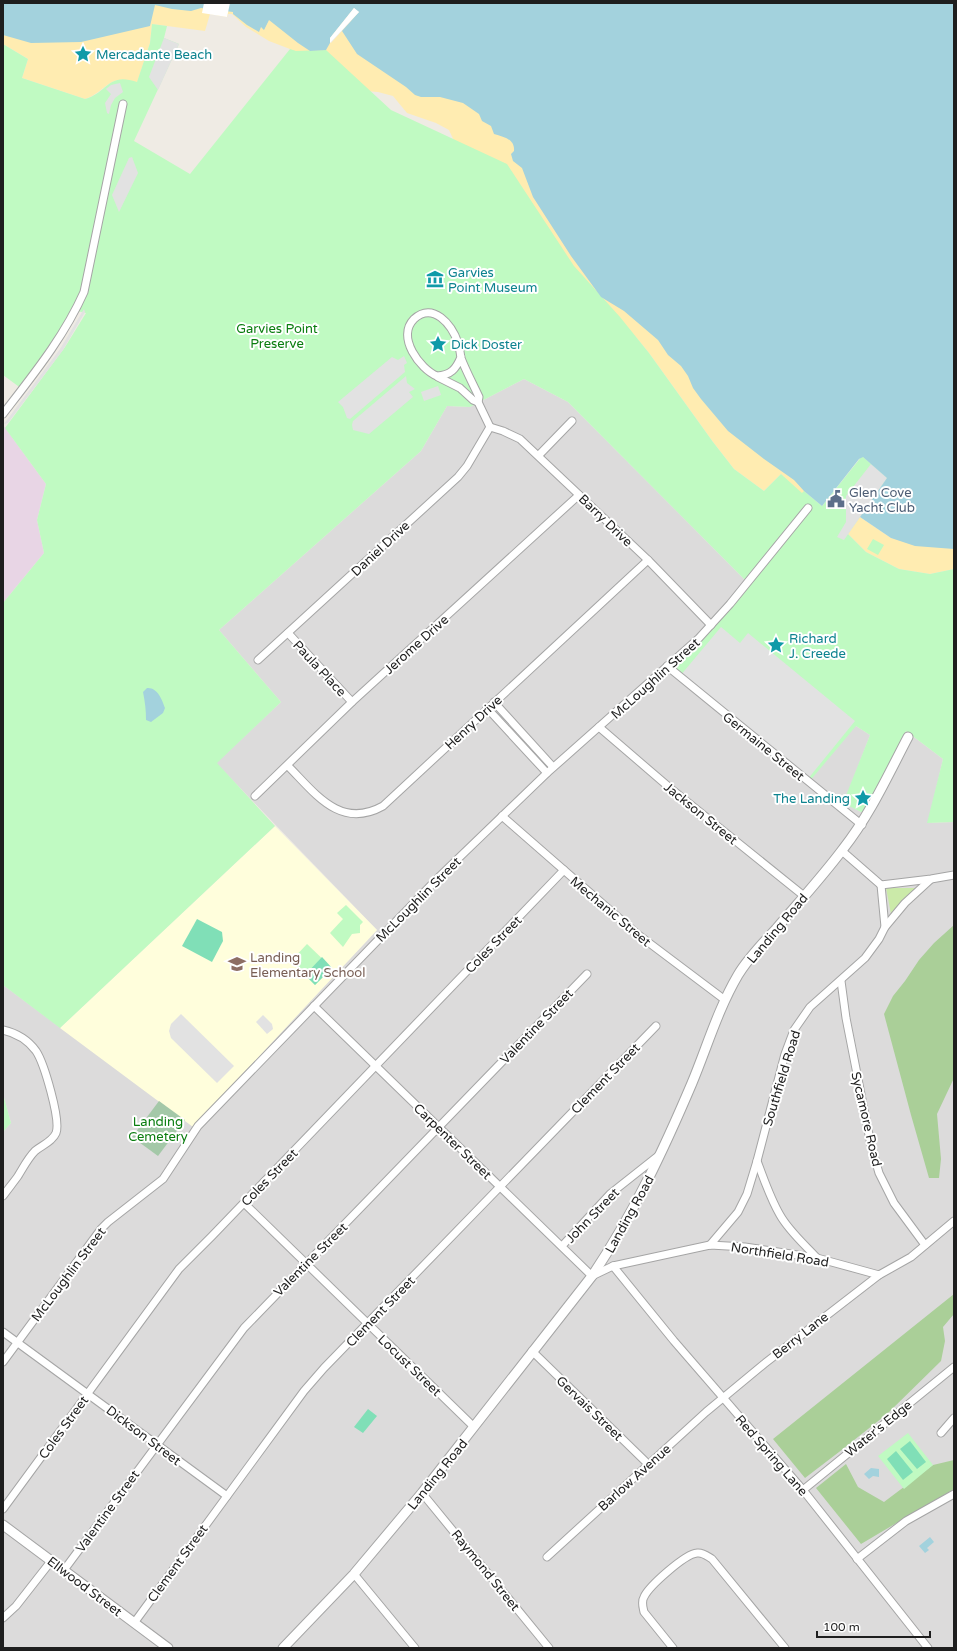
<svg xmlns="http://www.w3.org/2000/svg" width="957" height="1651" font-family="'Varela Round',sans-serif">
  <rect width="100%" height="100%" fill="#efebe4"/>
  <path fill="#dcdbdb" d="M524 379 568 402 747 582 856 726 870 735 844 803 863 813 906 731 943 759 928 823 954 822V1648H3V1132L11 1123 3 1094V985L193 1126 377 930 216 763 281 702 219 630 421 451 447 406 470 407Z"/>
  <path fill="#e8d5e5" d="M3 425 46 484 37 520 44 553 3 603Z"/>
  <path fill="#fffedc" d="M275 826 377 930 193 1127 60 1028Z"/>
  <path fill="#cbeaa9" d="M886 888H917L902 901 891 914Z"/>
  <g fill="#aacf98">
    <path d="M954 925V1078L937 1114 941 1159 939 1178H929L911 1115 884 1014 893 996 905 981 919 960 934 943Z"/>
    <path d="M954 1294V1314L943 1327 945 1341 941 1361 887 1414 839 1452 805 1478 773 1439Z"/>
    <path d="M954 1460V1489L861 1544 816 1488 846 1464 858 1487 884 1502 933 1465Z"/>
  </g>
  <g fill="#ffecb1">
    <path d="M3 3H334L354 8 330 38 331 43 359 12 535 133 806 492 802 494 781 474 764 491 734 469 713 442 649 353 635 336 455 143 449 130 436 123 407 113 393 96 378 92 365 91 298 58 290 49 269 41 246 27 232 14H228L227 17 210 14 205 31 152 24 150 43 137 83C108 72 106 93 85 99L22 78 28 59 3 44Z"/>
    <path d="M860 517 891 538 954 549V569L930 574 899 569 866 552 848 534Z"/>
  </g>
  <path fill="#a4c8a8" d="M159 1101 185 1120 158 1156 132 1137Z"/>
  <g fill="#c0fac2">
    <path d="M152 24 167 26 164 38 179 44 134 141 190 174 290 49 296 51 326 50 391 110 507 164 574 266 620 317 649 353 713 442 734 469 764 491 781 474 802 493 804 491 822 506 862 456 887 478 848 534 866 552 899 569 930 574 954 569V822L927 823 943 759 906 731 863 813 843 803 870 735 856 726 809 782 668 666 747 582 568 402 524 379 470 407 447 406 421 451 219 630 281 702 217 763 275 826 60 1028 3 985V603L44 553 37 520 46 484 5 428 65 347 86 313 72 310 22 389 3 375V44L28 59 22 78 85 99C108 93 107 72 137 82L150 43Z"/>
    <path d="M873 539 884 545 878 555 867 549Z"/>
    <path d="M346 905 363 922 360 925V933L352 934 343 947 330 933 343 919 337 913Z"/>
    <path d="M307 944 332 968 315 985 291 961Z"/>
    <path d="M3 1094 11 1123 3 1132Z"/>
    <path d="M908 1433 933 1465 904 1489 878 1456Z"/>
  </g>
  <g fill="#80dfb7">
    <path d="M197 919 222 932 223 941 212 962 182 946Z"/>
    <path d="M322 957 332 968 315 985 305 975Z"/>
    <path d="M368 1409 377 1416 363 1433 354 1427Z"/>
    <path d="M910 1441 926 1462 917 1469 900 1449Z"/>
    <path d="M896 1451 913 1472 903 1480 887 1459Z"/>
  </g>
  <g fill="#e2e2e2">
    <path d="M164 38 179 44 158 90 149 77Z"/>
    <path d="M120 83 123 92 115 98 111 105 109 114 107 113 105 103 111 94 106 89 111 85Z"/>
    <path d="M132 157 138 173 119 212 112 195 129 158Z"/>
    <path d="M84 309 85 312 63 350 8 423 4 424 60 349Z"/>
    <path d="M404 356 407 363 404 365 405 372 350 419 347 418 343 407 338 402 392 357 398 360Z"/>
    <path d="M406 376 407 383 415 389 409 392 413 397 369 434 353 430 352 425 353 421Z"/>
    <path d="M438 386 441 395 424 401 421 392Z"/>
    <path d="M871 464 887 478 844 540 837 537 846 522V496Z"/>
    <path d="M721 627 740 643 748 633 855 721 807 780 680 676Z"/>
    <path d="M181 1014 234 1066 217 1083 171 1038 169 1031 171 1024Z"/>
    <path d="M263 1015 272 1024 273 1029 267 1034 256 1022Z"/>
  </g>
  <g fill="#a3d2dd">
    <path d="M3 3H954V549L915 546 891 538 860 517 887 478 863 457 859 459 822 506 804 491 794 480 764 459 728 431 701 399 693 388 688 376 681 366 668 355 658 340 624 311 601 297 571 256 533 197 522 168 513 161 511 154 514 151C515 139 504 137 494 134L491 126 482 121 479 114 463 103 440 97H421L415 95 406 87 357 54 342 31 359 12 354 8 330 38V43L326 50 310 51 298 43 269 20 264 30 261 27 259 32 247 25 233 14V12L201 8 191 11 172 9 155 5 150 26 81 42 31 43 3 35Z"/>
    <path d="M147 688C157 687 162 699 165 708L163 713 151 722 146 720C146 710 145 702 143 692Z"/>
    <path d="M871 1468 879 1469V1477L873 1476 869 1479 864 1474Z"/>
    <path d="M930 1537 934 1542 927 1548 929 1550 925 1553 919 1546Z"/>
  </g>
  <g fill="#fff">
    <path d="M204 3H230L227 17 202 13Z"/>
    <path d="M354 8 359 12 330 43V38Z"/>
  </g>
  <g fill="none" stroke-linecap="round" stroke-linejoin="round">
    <g stroke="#a5a5a5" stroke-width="9">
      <g id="minor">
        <path d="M461 357C456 369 451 375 437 376 420 369 396 337 414 319 433 301 452 325 458 343 460 348 460 353 461 358 466 371 473 384 479 397L478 402 490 427"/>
        <path d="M438 377 460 388 473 400 478 402"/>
        <path d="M3 414C33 375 64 337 84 292L123 104"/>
        <path d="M490 427 503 431 520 439 648 560 711 625"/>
        <path d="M539 455 572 421"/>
        <path d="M288 633 352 702"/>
        <path d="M258 660 458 477 467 466 490 427"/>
        <path d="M667 666 862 825"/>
        <path d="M494 702 553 767"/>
        <path d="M487 708 547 773"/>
        <path d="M599 727 670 788 804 896"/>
        <path d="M288 766C315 793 340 830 383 806L648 560"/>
        <path d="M255 796 352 702 579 495"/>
        <path d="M502 816 636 933 725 1000"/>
        <path d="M842 851 881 885 931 879 954 875"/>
        <path d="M885 927 905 903 930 880"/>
        <path d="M841 981 846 1018 871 1145 879 1173 894 1203 925 1245"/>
        <path d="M314 1006 592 1276 613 1266 710 1245 745 1247 817 1258 879 1275 911 1257 954 1221"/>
        <path d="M3 1030C16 1033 28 1040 36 1051 44 1063 61 1120 56 1133 52 1142 42 1145 35 1151 28 1158 23 1168 18 1176 13 1183 8 1189 3 1196"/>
        <path d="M757 1161C764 1179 770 1198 780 1215 789 1231 804 1244 817 1258"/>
        <path d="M244 1203 474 1427"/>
        <path d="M710 1245 738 1212 747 1194 757 1161 785 1054 794 1030 810 1007 865 958 879 939 885 927 881 885"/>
        <path d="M562 1246 610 1194 658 1156"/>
        <path d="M613 1266 674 1341 803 1490 928 1648"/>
        <path d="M3 1332 227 1496"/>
        <path d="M532 1351 648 1464"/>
        <path d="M3 1362 101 1229 108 1222 163 1179 198 1126 440 876 547 773 699 638 730 604 808 508"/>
        <path d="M941 1433 954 1418"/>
        <path d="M803 1490 954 1367"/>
        <path d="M422 1493 549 1648"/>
        <path d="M3 1509 179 1269 212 1236 564 870"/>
        <path d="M547 1557 706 1412 764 1364 879 1275"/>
        <path d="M857 1559 906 1521 954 1494"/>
        <path d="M64 1570 244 1328 587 974"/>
        <path d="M354 1574 415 1648"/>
        <path d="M3 1618 16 1606 52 1560"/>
        <path d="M134 1623 304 1391 324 1368 656 1026"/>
        <path d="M673 1648 644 1612C643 1607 641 1602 644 1597 649 1586 685 1554 697 1553 703 1552 707 1556 712 1559L785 1648"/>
      </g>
    </g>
    <g stroke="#a5a5a5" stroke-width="11">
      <g id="tertiary">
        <path d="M3 1525 168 1648"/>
        <path d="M283 1648 354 1574 422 1493 592 1276C633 1215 664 1149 692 1083 707 1047 718 1009 738 975 748 958 763 943 776 929 799 902 822 877 843 849 870 815 888 775 908 737"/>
      </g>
    </g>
    <use href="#minor" stroke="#fff" stroke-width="7"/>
    <use href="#tertiary" stroke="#fff" stroke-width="9"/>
  </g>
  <defs>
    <g id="sight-bare" transform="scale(1.38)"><path d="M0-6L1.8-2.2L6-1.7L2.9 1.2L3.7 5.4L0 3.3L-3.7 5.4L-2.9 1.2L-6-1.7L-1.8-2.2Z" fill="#0f9aa8" stroke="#fff" stroke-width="2.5" paint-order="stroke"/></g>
    <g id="museum-bare" transform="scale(1.38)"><path d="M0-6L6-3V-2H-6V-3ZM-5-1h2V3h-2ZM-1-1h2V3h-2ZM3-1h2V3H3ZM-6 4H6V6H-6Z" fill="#0f9aa8" stroke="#fff" stroke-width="2.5" paint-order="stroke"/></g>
    <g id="civic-bare" transform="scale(1.38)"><path d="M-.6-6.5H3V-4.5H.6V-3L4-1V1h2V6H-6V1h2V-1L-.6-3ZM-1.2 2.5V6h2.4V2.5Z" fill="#5c6f8a" stroke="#fff" stroke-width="2.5" paint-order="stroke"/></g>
    <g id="school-bare" transform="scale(1.38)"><path d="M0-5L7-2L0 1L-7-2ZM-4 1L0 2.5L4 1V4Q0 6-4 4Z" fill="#8d6e63" stroke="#fff" stroke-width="2.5" paint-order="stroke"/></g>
  </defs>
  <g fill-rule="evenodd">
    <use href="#sight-bare" x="83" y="54"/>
    <use href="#museum-bare" x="435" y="279"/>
    <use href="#sight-bare" x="438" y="344"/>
    <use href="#civic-bare" x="836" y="499"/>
    <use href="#sight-bare" x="776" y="645"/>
    <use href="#sight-bare" x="863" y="798"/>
    <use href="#school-bare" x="237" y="964"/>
  </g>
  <g text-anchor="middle" stroke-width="4" stroke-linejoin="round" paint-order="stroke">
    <g font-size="13" fill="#0d838f" stroke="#fff" text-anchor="start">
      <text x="96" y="59">Mercadante Beach</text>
      <text x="448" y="277">Garvies<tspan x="448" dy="15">Point Museum</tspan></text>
      <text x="451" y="349">Dick Doster</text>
      <text x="789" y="643">Richard<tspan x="789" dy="15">J. Creede</tspan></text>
      <text x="850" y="803" text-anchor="end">The Landing</text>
    </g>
    <g font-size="13" fill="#0a7d0f" stroke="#fff">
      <text x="277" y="333">Garvies Point<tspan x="277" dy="15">Preserve</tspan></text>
      <text x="158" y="1126">Landing<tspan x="158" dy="15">Cemetery</tspan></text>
    </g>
    <g font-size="13" fill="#4e5e75" stroke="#fff" text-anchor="start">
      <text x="849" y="497">Glen Cove<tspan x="849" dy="15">Yacht Club</tspan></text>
    </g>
    <g font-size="13" fill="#1e1e1e" stroke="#fff">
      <text transform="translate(606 520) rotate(44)" y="5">Barry Drive</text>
      <text transform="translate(380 548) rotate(-43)" y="5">Daniel Drive</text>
      <text transform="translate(416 644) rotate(-42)" y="5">Jerome Drive</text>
      <text transform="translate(320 668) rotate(47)" y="5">Paula Place</text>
      <text transform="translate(655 678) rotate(-42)" y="5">McLoughlin Street</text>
      <text transform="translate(473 722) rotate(-43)" y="5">Henry Drive</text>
      <text transform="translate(764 746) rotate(39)" y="5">Germaine Street</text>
      <text transform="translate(701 813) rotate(39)" y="5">Jackson Street</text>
      <text transform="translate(418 899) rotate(-45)" y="5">McLoughlin Street</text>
      <text transform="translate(611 911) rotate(40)" y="5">Mechanic Street</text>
      <text transform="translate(777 928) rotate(-50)" y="5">Landing Road</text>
      <text transform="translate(493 944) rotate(-46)" y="5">Coles Street</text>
      <text transform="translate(536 1026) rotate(-46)" y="5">Valentine Street</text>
      <text transform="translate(605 1078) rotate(-46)" y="5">Clement Street</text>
      <text transform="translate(781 1078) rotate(-73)" y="5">Southfield Road</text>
      <text transform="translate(867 1119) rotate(77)" y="5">Sycamore Road</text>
      <text transform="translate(453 1141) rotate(44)" y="5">Carpenter Street</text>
      <text transform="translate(269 1177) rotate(-46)" y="5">Coles Street</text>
      <text transform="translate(629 1214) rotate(-61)" y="5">Landing Road</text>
      <text transform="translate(592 1215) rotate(-46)" y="5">John Street</text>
      <text transform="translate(780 1254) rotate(9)" y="5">Northfield Road</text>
      <text transform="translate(310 1259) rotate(-45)" y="5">Valentine Street</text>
      <text transform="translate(68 1274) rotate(-53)" y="5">McLoughlin Street</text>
      <text transform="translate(380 1311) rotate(-46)" y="5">Clement Street</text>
      <text transform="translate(800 1335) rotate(-38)" y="5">Berry Lane</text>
      <text transform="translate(410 1365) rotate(44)" y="5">Locust Street</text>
      <text transform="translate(590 1408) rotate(44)" y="5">Gervais Street</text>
      <text transform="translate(63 1427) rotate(-54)" y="5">Coles Street</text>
      <text transform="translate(878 1428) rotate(-39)" y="5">Water's Edge</text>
      <text transform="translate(144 1435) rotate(37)" y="5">Dickson Street</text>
      <text transform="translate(772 1455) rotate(49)" y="5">Red Spring Lane</text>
      <text transform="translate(437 1474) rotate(-51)" y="5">Landing Road</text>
      <text transform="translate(634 1477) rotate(-42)" y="5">Barlow Avenue</text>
      <text transform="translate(107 1511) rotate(-54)" y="5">Valentine Street</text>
      <text transform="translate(177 1563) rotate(-54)" y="5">Clement Street</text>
      <text transform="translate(486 1570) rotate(51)" y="5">Raymond Street</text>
      <text transform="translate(85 1586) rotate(37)" y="5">Ellwood Street</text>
    </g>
    <g font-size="13" fill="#785e54" stroke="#fff" text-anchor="start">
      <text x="250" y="962">Landing<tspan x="250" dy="15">Elementary School</tspan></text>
    </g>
  </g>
  <rect width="957" height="1651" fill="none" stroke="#1e1e1e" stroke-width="8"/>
  <path d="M817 1631v6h113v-6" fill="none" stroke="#1e1e1e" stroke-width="2"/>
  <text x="823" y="1631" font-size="12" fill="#1e1e1e" stroke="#ffffff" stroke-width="3" paint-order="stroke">100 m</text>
</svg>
